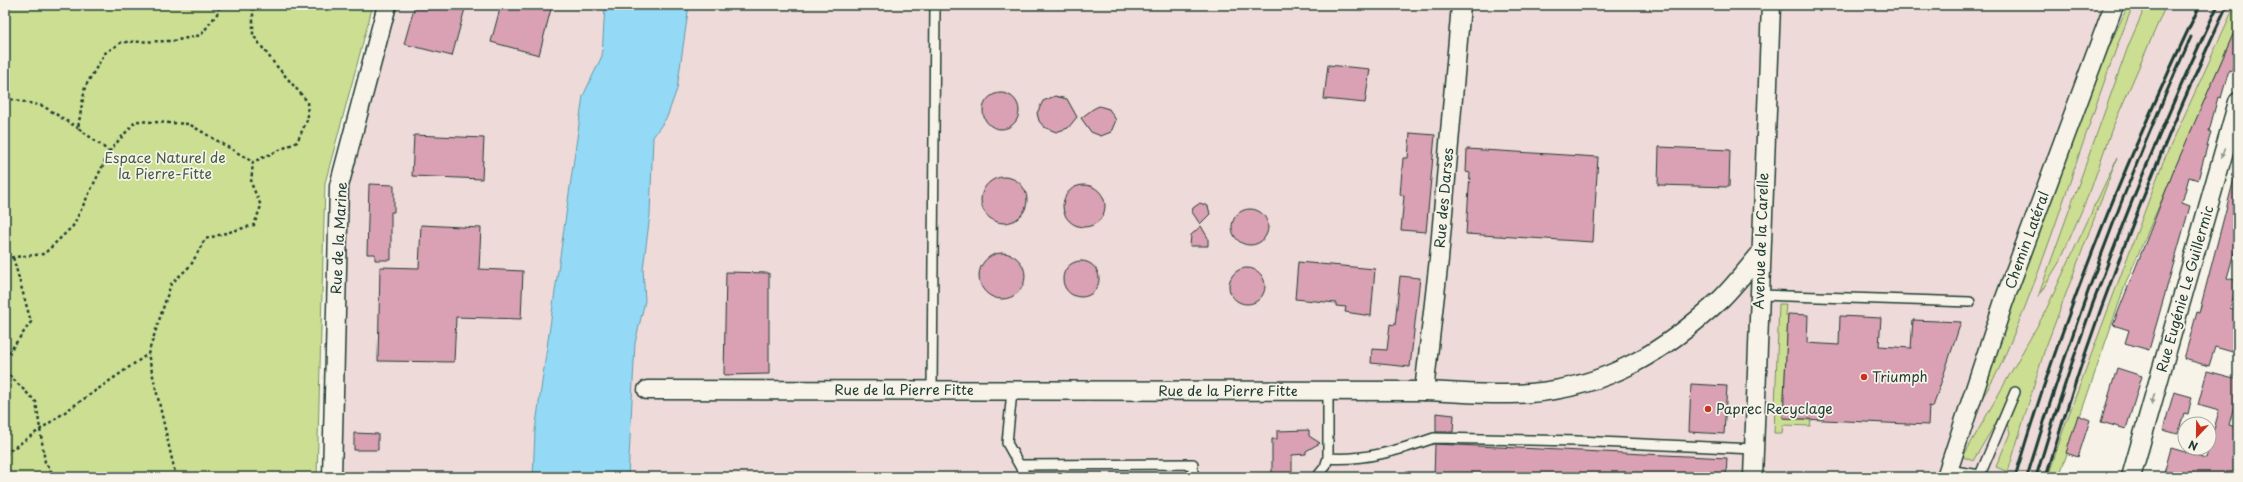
<svg xmlns="http://www.w3.org/2000/svg" width="2243" height="482" font-family="'Playpen Sans',sans-serif">
  <rect width="100%" height="100%" fill="#f7f3e8"/>
  <filter id="ink" filterUnits="userSpaceOnUse"><feTurbulence type="fractalNoise" baseFrequency=".025" numOctaves="2"/><feDisplacementMap in="SourceGraphic" scale="8" xChannelSelector="R" yChannelSelector="G"/><feConvolveMatrix kernelMatrix="1 2 1 2 8 2 1 2 1" color-interpolation-filters="sRGB"/></filter>
  <g filter="url(#ink)">
    <g fill="#eedad8">
      <path d="M397 5H2107L1940 477H338L346 185Z"/>
      <path d="M2133 5H2235L2163 162 2065 425 2048 477H1953L1972 416 2002 362 2031 292 2114 53Z"/>
    </g>
    <g fill="#ccde92" stroke="#768e63">
      <path d="M5 5H373L325 183 317 477H5Z"/>
      <path d="M2128 5H2133C2086 122 2054 245 2003 360 1995 379 1982 397 1972 416L2088 94Z"/>
      <path d="M2146 5H2166L2111 131 2091 189 2060 261 2038 297 2129 44Z"/>
      <path d="M2235 5H2238V23L2127 280 2059 477H2048L2065 425 2163 162Z"/>
      <path d="M2117 158 2044 352 2008 472 1996 467 2010 433 2003 411 1973 461 1963 457 2044 314Z"/>
      <path d="M1779 304H1786L1785 315H1788L1783 418 1811 420 1810 426 1783 425 1782 433H1774Z"/>
    </g>
    <path fill="#94d9f6" stroke="#659ba8" d="M605 5H689L677 89 667 117 653 137 650 215 643 269 645 301 635 343 628 477H533L535 431 583 96 602 56Z"/>
    <g fill="#d9a1b3" stroke="#1f3d34">
      <path d="M415 5H466L452 56 404 44Z"/>
      <path d="M501 5H552L539 55 491 42Z"/>
      <path d="M2238 23V51L2232 71 2229 70 2221 98 2218 97 2209 131 2211 132 2198 180 2189 177 2182 203 2190 206 2149 350 2125 343 2129 330 2113 325 2174 170Z"/>
      <path d="M1328 65 1370 69 1365 103 1324 99Z"/>
      <circle cx="1001" cy="111" r="18"/>
      <path d="M1055 96 1067 99 1077 117 1068 128 1056 132 1044 127 1039 121 1037 113 1043 101Z"/>
      <path d="M1099 106 1109 109 1116 120 1111 132 1101 136 1091 132 1081 118 1093 109Z"/>
      <path d="M1410 133 1435 135 1426 232 1401 230 1404 196 1400 195 1403 158H1408Z"/>
      <path d="M414 135 484 138 482 179 412 176Z"/>
      <path d="M1659 147 1730 150 1729 187 1658 185Z"/>
      <path d="M1467 149 1598 157 1593 242 1466 234 1470 173 1466 172Z"/>
      <circle cx="1004" cy="200" r="23"/>
      <path d="M2234 179H2238V238L2227 278 2238 281 2230 308 2238 311V345L2236 353 2215 347 2209 366 2184 359 2197 312 2199 313Z"/>
      <path d="M369 184 394 185V212H391V260H375V254H367Z"/>
      <circle cx="1084" cy="206" r="21"/>
      <path d="M1200 203 1208 206 1210 214 1200 224 1192 212 1193 208Z"/>
      <circle cx="1250" cy="227" r="18"/>
      <path d="M421 225 481 228 479 269 523 271 521 319 456 317 454 362 378 361 380 267 419 268Z"/>
      <path d="M1201 226 1208 238V246H1190L1191 235Z"/>
      <circle cx="1002" cy="276" r="23"/>
      <circle cx="1081" cy="279" r="18"/>
      <path d="M1298 262 1375 269 1371 316 1345 312 1346 307 1336 306V303L1295 299Z"/>
      <circle cx="1247" cy="286" r="18"/>
      <path d="M726 272 769 273V374L724 375Z"/>
      <path d="M1400 276 1420 278 1410 367 1371 363 1372 349 1387 350 1390 324 1395 325Z"/>
      <path d="M1788 314 1808 315 1807 343 1839 345 1840 316 1881 318 1879 346 1911 348 1913 320 1961 322 1933 407 1929 406 1928 425 1783 418Z"/>
      <path d="M2117 368 2142 376 2126 429 2101 422Z"/>
      <path d="M2207 371 2238 379V390L2229 425 2238 428V477H2163L2171 448 2206 458 2219 411 2198 405Z"/>
      <path d="M1691 384 1727 386 1724 434 1689 432Z"/>
      <path d="M2174 392 2192 397 2188 414 2184 413 2178 434 2163 430Z"/>
      <path d="M1436 413 1454 415 1453 432H1436Z"/>
      <path d="M2078 415 2090 420 2078 457 2066 453Z"/>
      <path d="M1309 430V436L1320 443 1306 451V454L1292 455V477H1272V439H1277V431Z"/>
      <path d="M354 433 378 434V450H354Z"/>
      <path d="M1435 444 1727 458 1726 477H1434Z"/>
    </g>
    <g fill="none" stroke-linecap="round" stroke-linejoin="round">
      <g stroke="#1f3d34" stroke-width="12">
        <g id="lane">
          <path d="M1759 295 1970 302"/>
          <path d="M932 390 935 5"/>
          <path d="M1012 391 1007 443 1026 477"/>
          <path d="M1328 458C1364 461 1400 450 1434 438L1577 441 1754 449"/>
          <path d="M1020 465 1193 464V477"/>
          <path d="M1948 470 1980 475 2015 392"/>
          <path d="M1317 477 1325 467 1328 458V391"/>
        </g>
      </g>
      <g stroke="#1f3d34" stroke-width="21">
        <g id="street">
          <path d="M647 390 1424 391C1459 392 1495 396 1530 393 1608 387 1665 351 1721 299 1735 285 1748 268 1761 253"/>
          <path d="M1424 391 1439 259 1461 5"/>
          <path d="M332 477 339 186 387 5"/>
          <path d="M1753 477 1771 5"/>
          <path d="M1946 477 2004 301 2114 5"/>
          <path d="M2131 477 2238 102"/>
        </g>
      </g>
      <g stroke="#1f3d34" stroke-width="2.5" stroke-dasharray="3 3" stroke-linecap="butt">
        <path d="M5 12 8 5"/>
        <path d="M5 98 43 106 78 128"/>
        <path d="M110 152 78 128 85 87 105 53 122 42 173 41 201 35 217 14 220 5"/>
        <path d="M5 258 44 254 73 226 111 149 136 121 189 124 253 162"/>
        <path d="M5 358 31 322 13 257"/>
        <path d="M5 371 36 402 45 462 55 477"/>
        <path d="M5 454 148 354"/>
        <path d="M176 477 148 354 171 284 191 265 205 239 254 225 261 206 251 183 253 162 297 142 308 118 307 101 274 63 253 35V5"/>
      </g>
      <use href="#lane" stroke="#f7f3e8" stroke-width="9"/>
      <use href="#street" stroke="#f7f3e8" stroke-width="18"/>
      <g stroke="#1f3d34" stroke-width="3">
        <path d="M2015 477C2063 315 2127 157 2200 5"/>
        <path d="M2027 477C2072 327 2126 180 2191 37"/>
        <path d="M2036 477C2083 316 2146 157 2218 5"/>
        <path d="M2046 477C2093 316 2156 157 2227 5"/>
      </g>
    </g>
    <defs><path id="oneway-solid" d="M-6-.8H1V-3.2L6.5 0L1 3.2V.8H-6Z"/></defs>
    <g fill="#8b988e">
      <use href="#oneway-solid" transform="translate(2223 153) rotate(106)"/>
      <use href="#oneway-solid" transform="translate(2153 399) rotate(106)"/>
    </g>
  </g>
  <g fill="#c8321e" stroke="#f7f3e8" stroke-width="1.5">
    <circle cx="1864" cy="377" r="4"/>
    <circle cx="1708" cy="409" r="4"/>
  </g>
  <g text-anchor="middle" stroke-width="3.5" stroke-linejoin="round" paint-order="stroke">
    <g font-size="14" fill="#425d47" stroke="#f7f3e8">
      <text x="165" y="163">Espace Naturel de<tspan x="165" dy="16">la Pierre-Fitte</tspan></text>
    </g>
    <g font-size="14" fill="#1f3d34" stroke="#f7f3e8">
      <text transform="translate(1444 198) rotate(-85)" y="5">Rue des Darses</text>
      <text transform="translate(339 238) rotate(-87)" y="5">Rue de la Marine</text>
      <text transform="translate(2027 240) rotate(-70)" y="5">Chemin Latéral</text>
      <text transform="translate(1761 241) rotate(-88)" y="5">Avenue de la Carelle</text>
      <text transform="translate(2185 289) rotate(-74)" y="5">Rue Eugénie Le Guillermic</text>
      <text x="904" y="395">Rue de la Pierre Fitte</text>
      <text x="1228" y="396">Rue de la Pierre Fitte</text>
    </g>
    <g font-size="14" fill="#1f3d34" stroke="#f7f3e8" text-anchor="start">
      <text x="1872" y="382">Triumph</text>
      <text x="1716" y="414">Paprec Recyclage</text>
    </g>
  </g>
  <rect width="2243" height="482" fill="none" stroke="#f7f3e8" stroke-width="20"/>
  <rect x="10" y="10" width="2223" height="462" fill="none" stroke="#1f3d34" stroke-width="1.5" filter="url(#ink)"/>
  <g transform="translate(2197 436) rotate(202)"><circle r="19" fill="#f7f3e8" stroke="#a1aaa0"/>
  <path d="M0-3L7 15L0 10L-7 15Z" fill="#c8321e"/>
  <text y="-6" font-size="11" font-weight="bold" text-anchor="middle" fill="#1f3d34">N</text>
  </g>
</svg>
